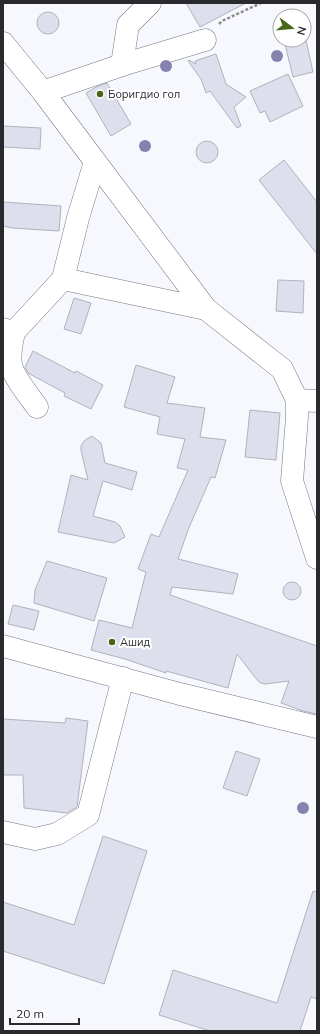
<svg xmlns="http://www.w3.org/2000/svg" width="320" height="1034" font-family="Mulish,sans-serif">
  <rect width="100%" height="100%" fill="#f7f8fd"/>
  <g fill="#dde0ec" stroke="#b0b2bd">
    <path d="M186 3H246L200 27Z"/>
    <circle cx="48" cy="23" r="11"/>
    <path d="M284 40H306L313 72 293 77Z"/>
    <path d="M216 54 226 84 246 97 234 107 241 126 237 128 210 91 206 93 201 79 188 61 189 60 196 64 195 61Z"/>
    <path d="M288 74 303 106 270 122 265 111 260 113 250 91Z"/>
    <path d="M107 83 131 124 111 136 86 93 96 87Z"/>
    <path d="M3 126 41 128 40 149 3 147Z"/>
    <circle cx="207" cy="152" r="11"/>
    <path d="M284 160 317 202V254L259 180Z"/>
    <path d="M3 202 61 206 59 231 12 228 3 226Z"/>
    <path d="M278 280 304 281 303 313 276 311Z"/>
    <path d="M74 298 91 303 81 334 64 329Z"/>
    <path d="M33 351 75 373 76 371 103 385 91 409 64 396 65 393 28 373 25 367Z"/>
    <path d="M136 365 175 377 167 403 205 408 200 437 226 440 215 478 211 477 188 530 178 559 238 574 233 594 172 587 170 595 317 646V714L303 711 281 703 289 681 265 684 261 683 258 681 237 654 228 688 166 671V673L125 659 91 650 99 620 132 628 146 572 138 569 151 534 159 537 188 470 177 468 185 439 157 434 160 417 124 407Z"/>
    <path d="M250 410 280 413 276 460 245 457Z"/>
    <path d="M92 436 101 443 105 463 137 472 132 490 103 481 93 516 115 522 120 526 125 537 114 543 58 532 71 475 88 480 81 450V446L85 440Z"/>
    <path d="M47 561 107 578 94 621 34 603 35 590Z"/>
    <circle cx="292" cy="591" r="9"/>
    <path d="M13 605 39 611 34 630 8 624Z"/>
    <path d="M66 718 88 721 77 807 67 813 24 808 23 775H3V719L65 723Z"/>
    <path d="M236 751 260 759 247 796 223 788Z"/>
    <path d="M103 836 147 851 104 984 3 951V902L74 925Z"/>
    <path d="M313 891 317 892V999L311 997 300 1031H210L159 1015 173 970 277 1003Z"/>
  </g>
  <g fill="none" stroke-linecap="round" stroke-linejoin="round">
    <g stroke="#767882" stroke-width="23">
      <g id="street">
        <path d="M3 43 43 92 206 309 282 369 297 400V417L292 481 317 558"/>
        <path d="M122 65 128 25 150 3"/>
        <path d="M43 92 122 65 205 40"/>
        <path d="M63 279 78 218 95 162"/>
        <path d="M3 329 14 332 63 279 206 309"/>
        <path d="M14 332C12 342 9 353 11 364 12 375 30 397 37 407"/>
        <path d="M297 400 317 401"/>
        <path d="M3 646 180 694 317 727"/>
        <path d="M3 832 35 839 57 834 88 815 123 678"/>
      </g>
    </g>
    <path stroke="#8c8c91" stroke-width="2.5" stroke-dasharray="3 2" stroke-linecap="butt" d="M219 24 222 21 261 3"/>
    <use href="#street" stroke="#fff" stroke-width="22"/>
  </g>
  <g fill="#8483af">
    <circle cx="277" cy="56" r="6"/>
    <circle cx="166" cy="66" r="6"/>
    <circle cx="145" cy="146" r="6"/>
    <circle cx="303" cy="808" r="6"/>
  </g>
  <g fill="#496618" stroke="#fff" stroke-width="1.5">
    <circle cx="100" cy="94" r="4"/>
    <circle cx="112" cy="642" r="4"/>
  </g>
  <g text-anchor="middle" stroke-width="4" stroke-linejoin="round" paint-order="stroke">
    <g font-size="11" fill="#29292e" stroke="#fff" text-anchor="start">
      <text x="108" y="98">Боригдио гол</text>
      <text x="120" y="646">Ашид</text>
    </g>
  </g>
  <rect width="320" height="1034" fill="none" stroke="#29292e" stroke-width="8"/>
  <g transform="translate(292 28) rotate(106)"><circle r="19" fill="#ffffff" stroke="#a9a9ab"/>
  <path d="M0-3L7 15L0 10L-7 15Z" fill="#496618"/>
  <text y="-6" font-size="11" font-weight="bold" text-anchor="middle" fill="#29292e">N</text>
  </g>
  <path d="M10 1018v6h69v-6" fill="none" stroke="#29292e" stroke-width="2"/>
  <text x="16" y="1018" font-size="12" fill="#29292e" stroke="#ffffff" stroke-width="3" paint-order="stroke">20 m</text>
</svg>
